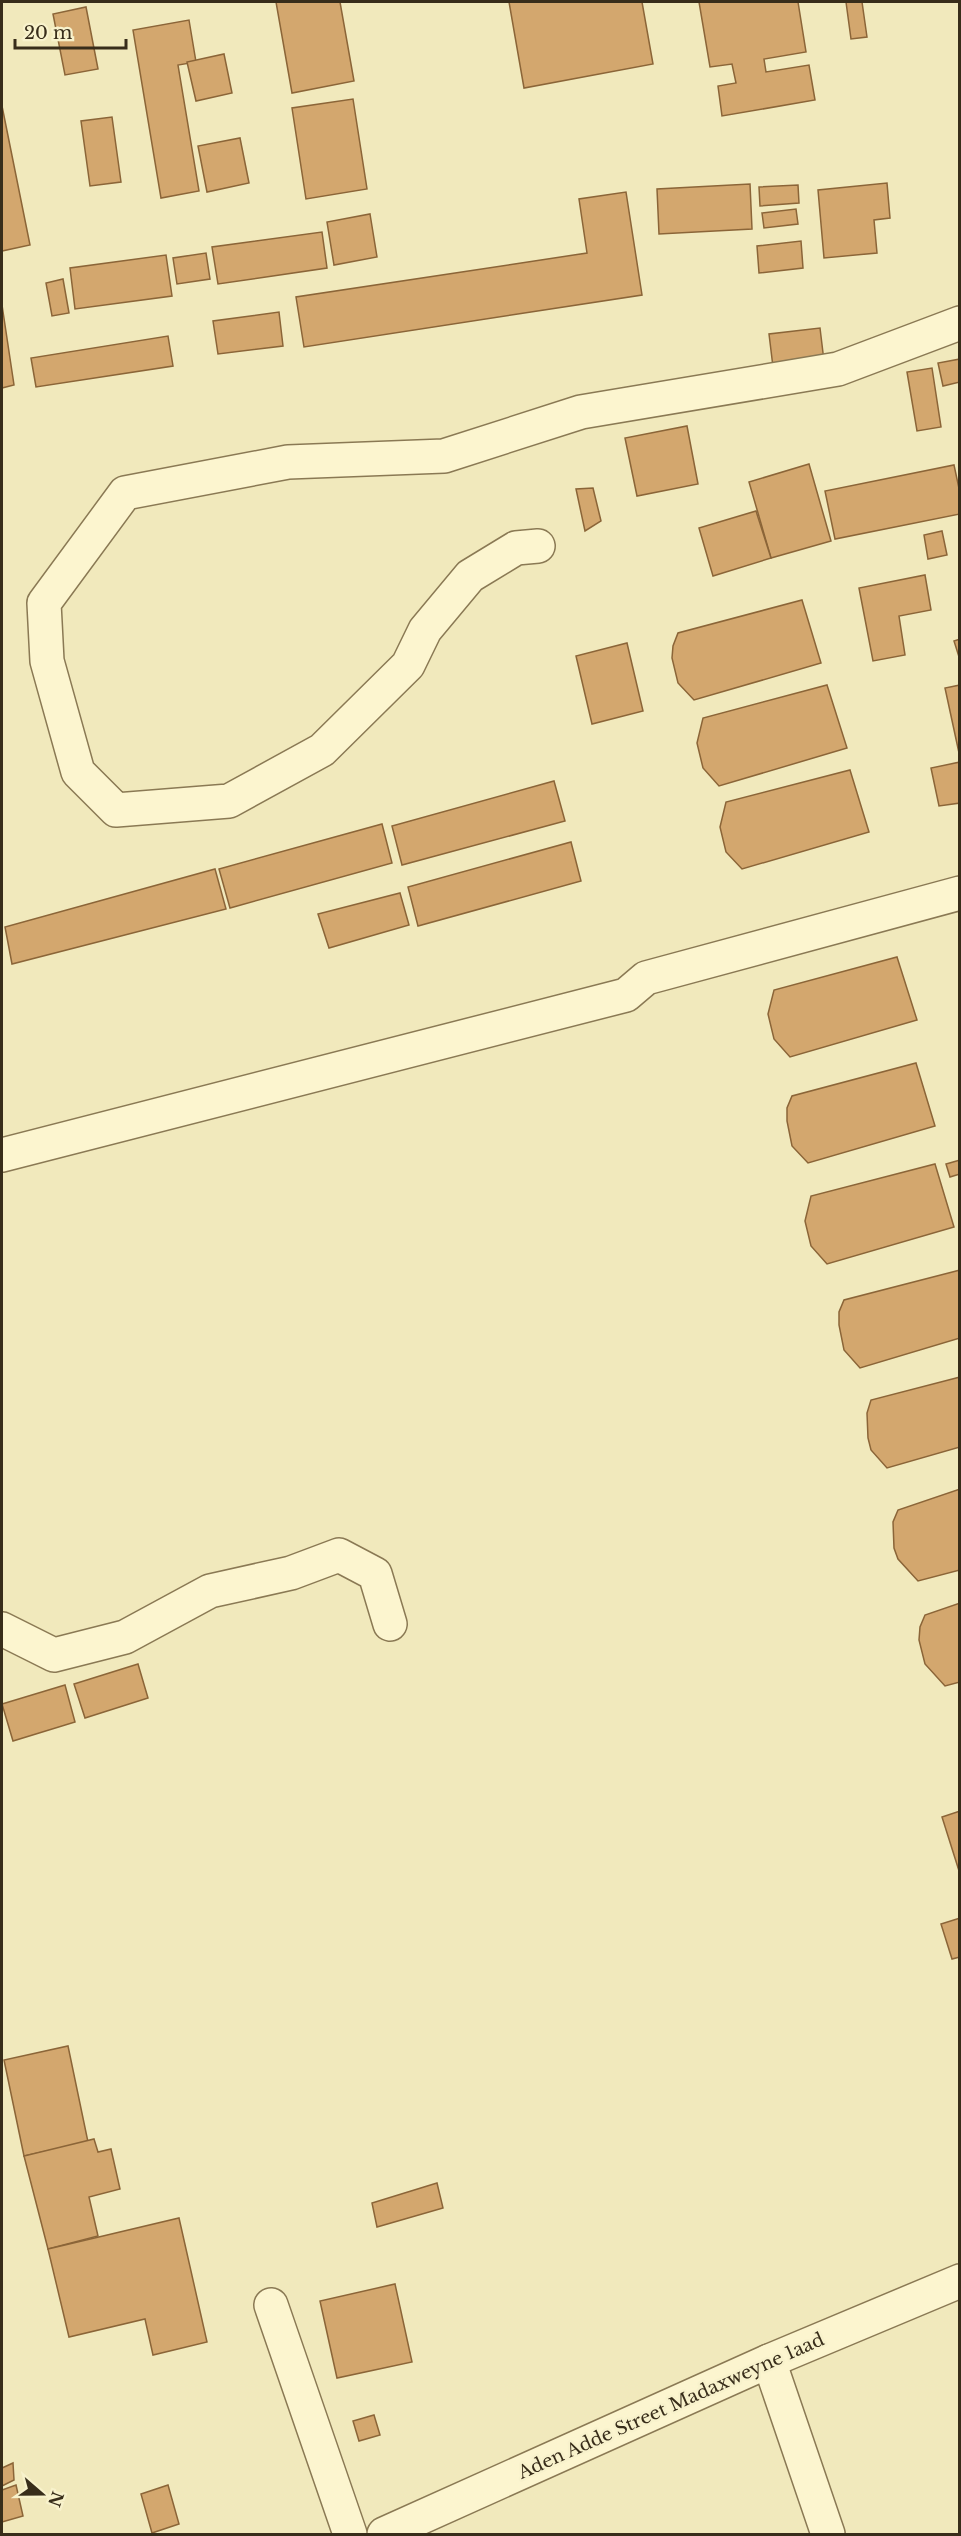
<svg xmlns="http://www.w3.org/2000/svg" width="961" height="2536" font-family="'Libre Baskerville',serif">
  <rect width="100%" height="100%" fill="#f1e9bc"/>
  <g fill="#d3a76e" stroke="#8b6538" stroke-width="1.5">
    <path d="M276 2H340L354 81 292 93Z"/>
    <path d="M509 2H642L653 64 524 88Z"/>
    <path d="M699 2H798L806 52 764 59 766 72 809 65 815 100 722 116 718 86 736 83 732 64 710 67Z"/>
    <path d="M846 2H862L867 37 851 39Z"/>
    <path d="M86 7 98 69 65 75 53 14Z"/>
    <path d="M189 20 196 62 178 65 199 191 161 198 133 30Z"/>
    <path d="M224 54 232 93 196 101 187 62Z"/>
    <path d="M353 99 367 189 306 199 292 108Z"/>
    <path d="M2 106 30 245 2 251Z"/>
    <path d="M112 117 121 182 90 186 81 121Z"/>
    <path d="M240 138 249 183 207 192 198 146Z"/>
    <path d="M887 183 890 218 874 220 877 253 824 258 818 190Z"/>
    <path d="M750 184 752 229 659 234 657 189Z"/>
    <path d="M798 185 799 203 760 206 759 187Z"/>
    <path d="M626 192 642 295 304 347 296 297 587 253 579 199Z"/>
    <path d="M796 209 798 224 764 228 762 213Z"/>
    <path d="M370 214 377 257 334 265 327 222Z"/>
    <path d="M322 232 327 268 218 284 212 247Z"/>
    <path d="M801 241 803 268 759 273 757 246Z"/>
    <path d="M206 253 210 279 177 284 173 258Z"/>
    <path d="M166 255 172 296 75 309 70 268Z"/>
    <path d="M63 279 69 313 52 316 46 283Z"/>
    <path d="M2 305 14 385 2 388Z"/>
    <path d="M279 312 283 346 218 354 213 321Z"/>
    <path d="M820 328 824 361 773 367 769 334Z"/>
    <path d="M168 336 173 366 36 387 31 358Z"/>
    <path d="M960 359V382L943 386 938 363Z"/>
    <path d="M932 368 941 427 917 431 907 372Z"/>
    <path d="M687 426 698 484 637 496 625 438Z"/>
    <path d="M809 464 831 541 771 558 749 482Z"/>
    <path d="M954 465 960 493V514L835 539 825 491Z"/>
    <path d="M593 488 601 521 585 531 576 489Z"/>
    <path d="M756 511 771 558 713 576 699 528Z"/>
    <path d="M942 531 947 555 928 559 924 535Z"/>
    <path d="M925 575 931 610 899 616 905 655 873 661 859 588Z"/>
    <path d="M802 600 821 663 694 700 678 683 672 658 673 646 678 633Z"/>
    <path d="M960 639V660L954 641Z"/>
    <path d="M627 643 643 711 592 724 576 656Z"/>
    <path d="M827 685 847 748 719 786 703 768 697 743 703 718Z"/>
    <path d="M960 685V753H959L945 688Z"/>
    <path d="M960 762V803L939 806 931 768Z"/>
    <path d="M850 770 869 832 742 869 726 852 720 827 726 802Z"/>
    <path d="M554 781 565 821 402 865 392 826Z"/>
    <path d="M382 824 392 863 230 908 219 869Z"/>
    <path d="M571 842 581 881 418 926 408 887Z"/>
    <path d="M215 869 226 909 12 964 5 927Z"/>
    <path d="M400 893 409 925 329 948 318 914Z"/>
    <path d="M897 957 917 1020 790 1057 774 1039 768 1014 774 990Z"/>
    <path d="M916 1063 935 1126 808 1163 792 1146 787 1121V1108L792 1096Z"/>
    <path d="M960 1160V1174L950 1177 946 1164Z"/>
    <path d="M935 1164 954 1227 827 1264 811 1246 805 1221 811 1196Z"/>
    <path d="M960 1270V1338L860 1368 844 1350 839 1325V1312L844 1300Z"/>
    <path d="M960 1377V1447L887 1468 871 1450 868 1438 867 1413 871 1400Z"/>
    <path d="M960 1489V1570L918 1581 898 1559 894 1548 893 1522 898 1510Z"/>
    <path d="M960 1603V1682L945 1686 925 1664 919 1640 920 1627 925 1615Z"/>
    <path d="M138 1664 148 1698 85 1718 74 1684Z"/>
    <path d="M65 1685 75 1722 13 1741 2 1704Z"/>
    <path d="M960 1811V1874L942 1817Z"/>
    <path d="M960 1918V1957L952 1959 941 1924Z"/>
    <path d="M68 2046 88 2142 24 2156 4 2060Z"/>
    <path d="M94 2139 98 2152 111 2149 120 2189 89 2197 98 2236 48 2249 24 2156Z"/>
    <path d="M437 2183 443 2208 377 2227 372 2203Z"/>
    <path d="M179 2218 207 2342 153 2355 145 2319 69 2337 48 2249Z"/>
    <path d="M395 2284 412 2362 337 2378 320 2301Z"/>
    <path d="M374 2415 380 2435 359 2441 353 2421Z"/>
    <path d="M13 2463 14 2480 2 2486V2468Z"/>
    <path d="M16 2485 23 2516 2 2522V2490Z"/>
    <path d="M168 2485 179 2524 152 2533 141 2494Z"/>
  </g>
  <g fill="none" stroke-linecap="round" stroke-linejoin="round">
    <g stroke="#8a7954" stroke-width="36">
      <g id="minor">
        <path d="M538 546 516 548 470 576 425 630 408 665 322 750 229 801 116 810 78 772 47 661 44 603 125 493 288 462 444 456 581 412 838 369 960 323"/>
        <path d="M2 1155 626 995 646 978 960 893"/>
        <path d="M2 1629 54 1655 125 1637 210 1591 291 1573 339 1555 375 1574 390 1624"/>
        <path d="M271 2305 350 2534"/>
        <path d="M769 2361 828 2534"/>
        <path d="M384 2534 769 2361 960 2281"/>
      </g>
    </g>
    <use href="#minor" stroke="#fcf5cf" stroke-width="33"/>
  </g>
  <g text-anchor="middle" stroke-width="5" stroke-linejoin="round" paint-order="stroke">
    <g font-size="18" fill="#382d1a" stroke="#f8f2cc">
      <text transform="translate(671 2406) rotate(-24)" y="6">Aden Adde Street Madaxweyne 1aad</text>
    </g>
  </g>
  <rect width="961" height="2536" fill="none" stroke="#382d1a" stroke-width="6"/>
  <g transform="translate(42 2494) rotate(110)" stroke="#f8f2cc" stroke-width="4.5" paint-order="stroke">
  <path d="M0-4.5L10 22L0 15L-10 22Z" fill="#382d1a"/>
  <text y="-9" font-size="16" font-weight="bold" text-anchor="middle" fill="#382d1a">N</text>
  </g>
  <path d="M15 39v9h111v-9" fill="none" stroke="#382d1a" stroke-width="3"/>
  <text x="24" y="39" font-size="18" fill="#382d1a" stroke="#f8f2cc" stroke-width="4.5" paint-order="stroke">20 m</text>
</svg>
